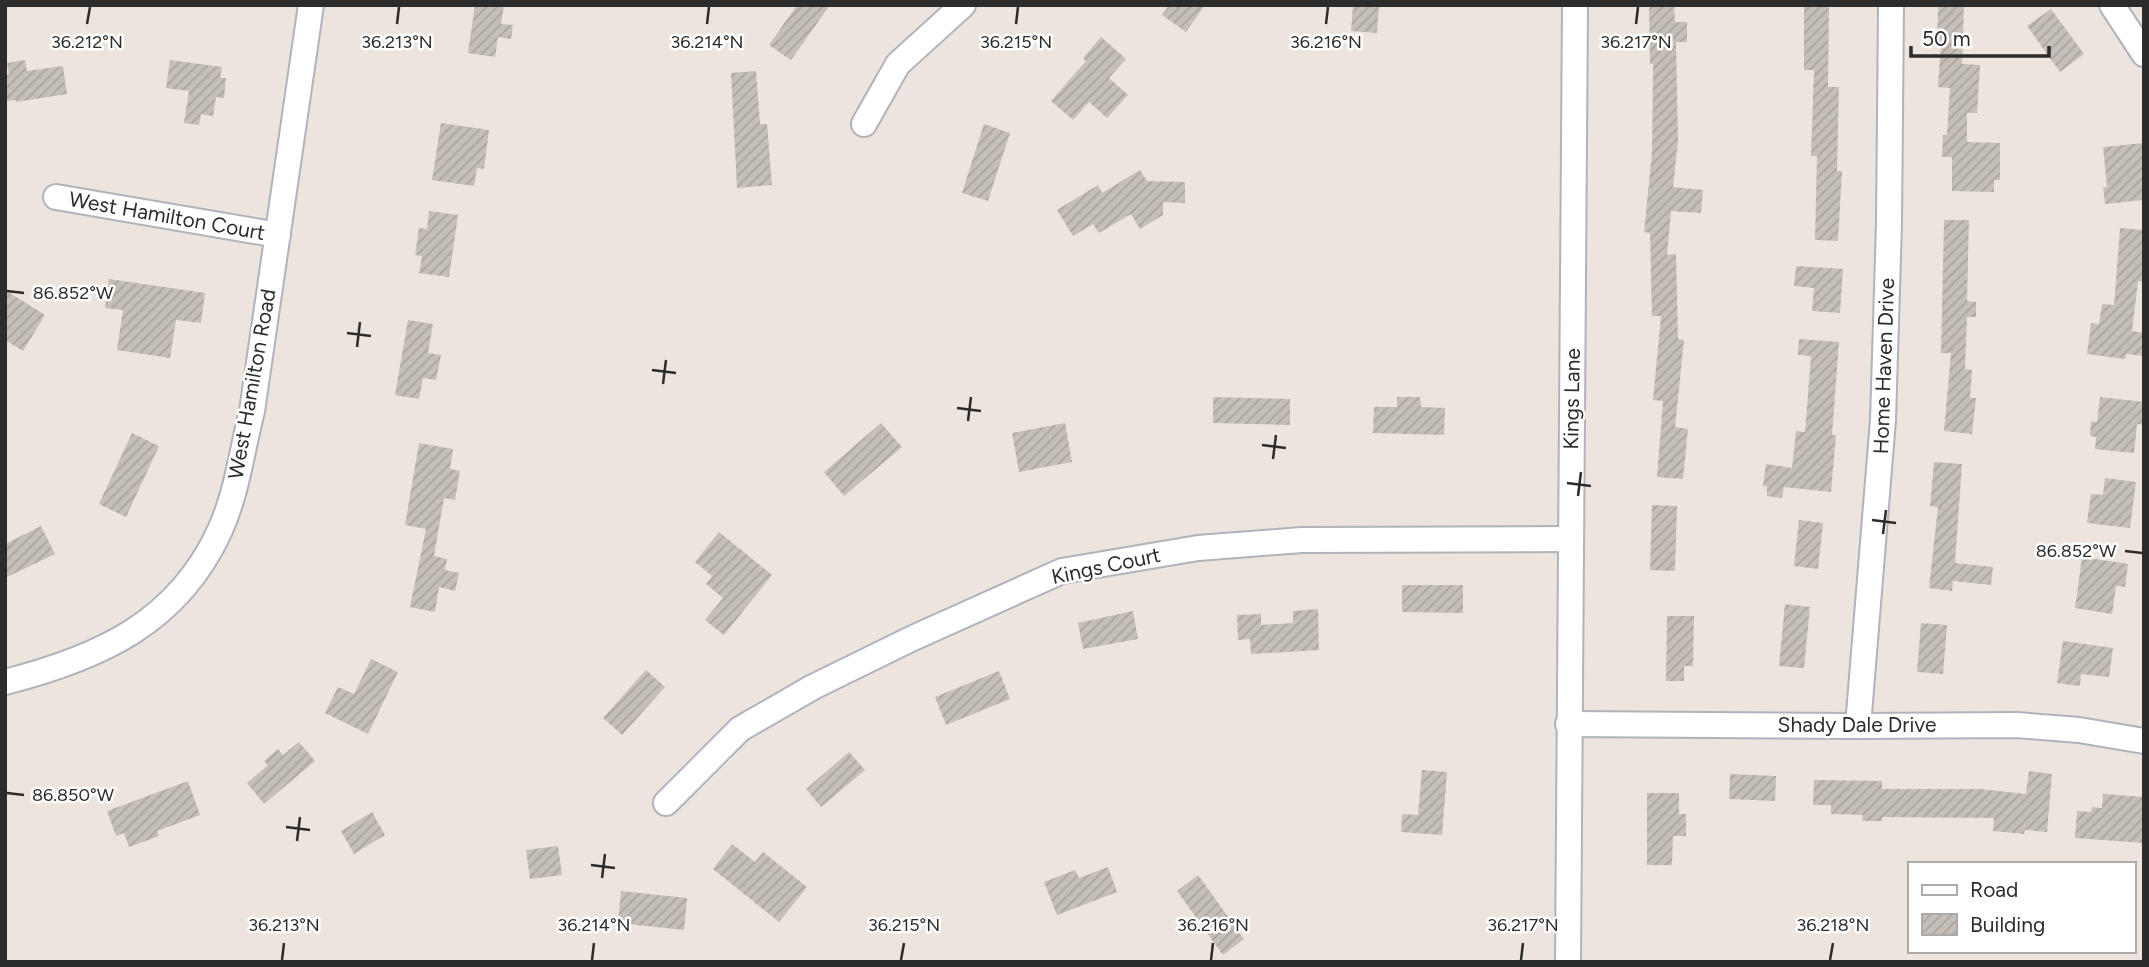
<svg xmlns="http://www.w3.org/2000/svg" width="2149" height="967" font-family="Figtree,sans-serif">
  <defs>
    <pattern id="building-hatch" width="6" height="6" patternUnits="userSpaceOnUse" patternTransform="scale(1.75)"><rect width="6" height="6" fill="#c6bfb9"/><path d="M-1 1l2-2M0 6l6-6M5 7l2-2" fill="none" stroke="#aaa49f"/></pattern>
  </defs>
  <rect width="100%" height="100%" fill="#ede4de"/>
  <g fill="url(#building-hatch)">
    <path d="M475 5H504L501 24 513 25 511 39 498 37 495 57 468 53Z"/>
    <path d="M797 5H830L791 60 769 45Z"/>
    <path d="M1169 5H1205L1186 32 1162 15Z"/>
    <path d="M1353 5H1379L1377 33 1351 31Z"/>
    <path d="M1649 5H1674L1675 22H1687V42H1676L1678 141 1673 187 1703 190 1701 213 1671 211 1667 255 1676 254 1678 339 1684 340 1675 427 1688 429 1683 479 1657 477 1663 401 1653 400 1661 316H1652L1650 233 1644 232 1652 153 1653 64H1650Z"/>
    <path d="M1804 5H1829L1828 87H1839L1837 171H1842L1838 241 1815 240 1817 156H1811L1814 70H1804Z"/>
    <path d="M1938 5H1964L1962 64 1980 65 1977 113H1967V142L2000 143V180H1994V192L1952 191V157H1942L1943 135H1947L1950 88 1938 87 1941 44H1937Z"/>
    <path d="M2051 9 2084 54 2060 72 2027 26Z"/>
    <path d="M1101 37 1126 59 1109 78 1128 95 1107 118 1089 102 1073 120 1051 101 1086 61 1083 58Z"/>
    <path d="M25 60 27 71 63 66 67 94 16 102V100L5 101V75H9L7 63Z"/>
    <path d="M170 60 222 67 220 78H226L224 98 216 97 213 116 201 114 199 125 184 123 189 91 166 88Z"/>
    <path d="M756 71 760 124H767L772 185 737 188 731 73Z"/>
    <path d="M441 123 489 130 484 169 477 168 474 186 432 180Z"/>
    <path d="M984 124 1010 133 988 201 962 193Z"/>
    <path d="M2144 143V200L2105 204 2103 187H2107L2103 147Z"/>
    <path d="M1140 170 1147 181 1185 182V203L1163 202V215L1140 229 1131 214 1099 233 1093 224 1073 236 1057 210 1098 185 1102 193Z"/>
    <path d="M429 211 458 215 449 277 419 273 422 256 415 255 419 228 427 229Z"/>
    <path d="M1944 220H1969L1967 301 1976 302V317H1967L1965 369 1972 370 1970 398H1976L1972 434 1944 431 1951 353H1941Z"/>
    <path d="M2120 228 2144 230V282L2138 281 2132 331 2144 333V356L2126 354 2125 359 2087 354 2091 323 2099 324 2102 304 2114 305Z"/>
    <path d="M1796 266 1843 269 1840 313 1812 311 1814 288 1794 286Z"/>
    <path d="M109 279 205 293 201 323 176 320 170 358 117 350 123 310 105 308Z"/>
    <path d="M5 290 45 315 23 351 5 340Z"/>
    <path d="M408 320 433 324 428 353 441 355 436 380 423 378 419 399 395 395Z"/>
    <path d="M1799 339 1839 342 1832 435H1836L1831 492 1784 487 1782 498 1767 496V486H1763L1766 464 1792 468 1796 431 1805 432 1811 356 1798 355Z"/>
    <path d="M1213 397 1290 399V425L1213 423Z"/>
    <path d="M1397 397H1420L1421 407 1445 408 1444 435 1373 433 1374 407H1397Z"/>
    <path d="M2100 397 2144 402V425L2137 424 2134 453 2095 449 2096 437 2090 436 2091 421 2097 422Z"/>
    <path d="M881 423 902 447 844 496 824 472Z"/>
    <path d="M1065 423 1072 462 1019 472 1012 433Z"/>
    <path d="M132 433 159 446 126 517 99 504Z"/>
    <path d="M419 443 453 449 450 469 460 471 455 500 444 498 434 556 447 559 445 570 459 573 455 591 439 587 435 612 410 607 426 529 405 525Z"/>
    <path d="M1934 462 1962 464 1955 563 1993 567 1991 585 1953 581 1952 591 1929 588 1938 507 1930 506Z"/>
    <path d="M2105 478 2136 482 2130 528 2087 523 2091 494 2103 495Z"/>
    <path d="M1652 505 1677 506 1675 571 1650 570Z"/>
    <path d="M1799 520 1823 523 1818 569 1794 566Z"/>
    <path d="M41 526 55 554 5 578V544Z"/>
    <path d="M719 532 772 575 724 635 705 620 723 598 706 584 712 576 695 562Z"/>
    <path d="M2082 557 2128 564 2125 587 2116 586 2112 614 2075 608Z"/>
    <path d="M1402 585H1463V613L1402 612Z"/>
    <path d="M1785 604 1810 607 1804 668 1779 666Z"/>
    <path d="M1318 609 1319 650 1251 654 1250 639 1238 640 1237 615 1261 614V625L1293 623V611Z"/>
    <path d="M1133 611 1138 639 1083 649 1078 623Z"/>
    <path d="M1667 616H1694L1693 666H1684V681H1666Z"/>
    <path d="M1921 623 1947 625 1943 674 1917 672Z"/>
    <path d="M2063 641 2113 648 2109 677 2081 674 2080 686 2057 683Z"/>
    <path d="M371 659 398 672 368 734 325 713 338 687 354 694Z"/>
    <path d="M646 670 665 687 622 735 603 718Z"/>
    <path d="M999 671 1010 699 946 725 935 697Z"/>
    <path d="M299 742 315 761 264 804 247 783 268 765 264 761 278 749 283 755Z"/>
    <path d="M849 752 865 770 821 807 806 789Z"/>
    <path d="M1422 770 1447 772 1442 835 1401 832 1402 814 1418 815Z"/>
    <path d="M2029 771 2052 774 2047 832 2025 830 2024 834 1993 831 1994 818 1882 817V821H1862L1863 815 1831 814V805H1813L1814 780 1882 781V789H1980L2026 794Z"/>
    <path d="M1730 774 1776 776 1775 801 1729 799Z"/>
    <path d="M188 781 200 815 157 831 159 836 129 847 124 833 116 836 107 811Z"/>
    <path d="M1647 793H1679V814H1686V836H1673L1672 865H1647Z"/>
    <path d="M2103 794 2144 797V843L2075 838 2077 811 2091 812 2092 807 2102 808Z"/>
    <path d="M372 812 385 835 354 854 341 831Z"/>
    <path d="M732 844 755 862 763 852 807 887 779 922 713 869Z"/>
    <path d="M558 846 562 875 530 879 526 850Z"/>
    <path d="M1108 867 1117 892 1057 915 1044 882 1075 870 1079 878Z"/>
    <path d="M1198 875 1244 939 1223 955 1177 891Z"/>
    <path d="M621 891 687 898 684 930 618 923Z"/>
  </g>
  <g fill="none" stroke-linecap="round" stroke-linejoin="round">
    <g stroke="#aeb3bc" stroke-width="28">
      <g id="minor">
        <path d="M2112 5 2144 54"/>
        <path d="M864 124 898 64 963 5"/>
        <path d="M56 197 278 235"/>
        <path d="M5 682C99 658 178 623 220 530 237 493 242 450 252 411L311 5"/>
        <path d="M1568 724 1858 726 2017 725 2079 730 2144 741"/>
        <path d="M1858 726 1883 420 1889 223 1891 5"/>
        <path d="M666 803 740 729 813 687 913 638 1062 571 1198 548 1302 540 1570 539"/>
        <path d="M1568 962 1575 5"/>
      </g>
    </g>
    <use href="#minor" stroke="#fff" stroke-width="24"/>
  </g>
  <path fill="none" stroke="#2c2c2c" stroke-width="2.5" d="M87 24 90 7M397 24 399 7M707 24 709 7M1016 24 1018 7M1326 24 1328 7M1636 24 1638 7M7 291 24 293M347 333 371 336M357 347 360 322M652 370 676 373M663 384 666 360M957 408 981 411M968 421 971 397M1262 445 1286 448M1273 459 1276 435M1567 483 1591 486M1578 496 1581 472M1872 520 1896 523M1883 534 1886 510M2125 551 2142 553M7 793 24 795M286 827 310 830M297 841 300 817M591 865 615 868M602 878 605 854M282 960 284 943M592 960 594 943M901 960 904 943M1211 960 1213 943M1521 960 1523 943M1830 960 1833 943"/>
  <g text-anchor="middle" stroke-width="5" stroke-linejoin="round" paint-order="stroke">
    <g font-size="21" fill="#2c2c2c" stroke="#fff">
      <text transform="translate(167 216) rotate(10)" y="7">West Hamilton Court</text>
      <text transform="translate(1884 366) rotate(-88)" y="7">Home Haven Drive</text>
      <text transform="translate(252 384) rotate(-80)" y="7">West Hamilton Road</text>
      <text transform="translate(1572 399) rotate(-89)" y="7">Kings Lane</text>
      <text transform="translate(1106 566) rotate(-12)" y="7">Kings Court</text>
      <text x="1857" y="732">Shady Dale Drive</text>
    </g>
  </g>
  <g font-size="18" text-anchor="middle" fill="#2c2c2c" stroke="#fff" stroke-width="5" stroke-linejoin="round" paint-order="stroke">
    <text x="87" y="48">36.212°N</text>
    <text x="397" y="48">36.213°N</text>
    <text x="707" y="48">36.214°N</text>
    <text x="1016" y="48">36.215°N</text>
    <text x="1326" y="48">36.216°N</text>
    <text x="1636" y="48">36.217°N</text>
    <text x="73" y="299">86.852°W</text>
    <text x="2076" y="557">86.852°W</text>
    <text x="73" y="801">86.850°W</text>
    <text x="284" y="931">36.213°N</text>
    <text x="594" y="931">36.214°N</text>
    <text x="904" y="931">36.215°N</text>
    <text x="1213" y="931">36.216°N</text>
    <text x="1523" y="931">36.217°N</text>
    <text x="1833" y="931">36.218°N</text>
  </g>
  <rect width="2149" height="967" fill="none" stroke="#2c2c2c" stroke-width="14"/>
  <rect x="1908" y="862" width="228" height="91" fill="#ffffff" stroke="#ababab" stroke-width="2"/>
  <rect x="1922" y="885" width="35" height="10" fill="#ffffff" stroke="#ababab" stroke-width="2"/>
  <text x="1970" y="897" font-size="21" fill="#2c2c2c">Road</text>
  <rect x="1922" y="914" width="35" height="21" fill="url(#building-hatch)" stroke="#ababab" stroke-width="2"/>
  <text x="1970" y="932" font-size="21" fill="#2c2c2c">Building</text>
  <path d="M1911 46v10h138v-10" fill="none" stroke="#2c2c2c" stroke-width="3.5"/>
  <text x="1922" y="46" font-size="21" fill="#2c2c2c" stroke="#ffffff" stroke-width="5" paint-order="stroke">50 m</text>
</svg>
